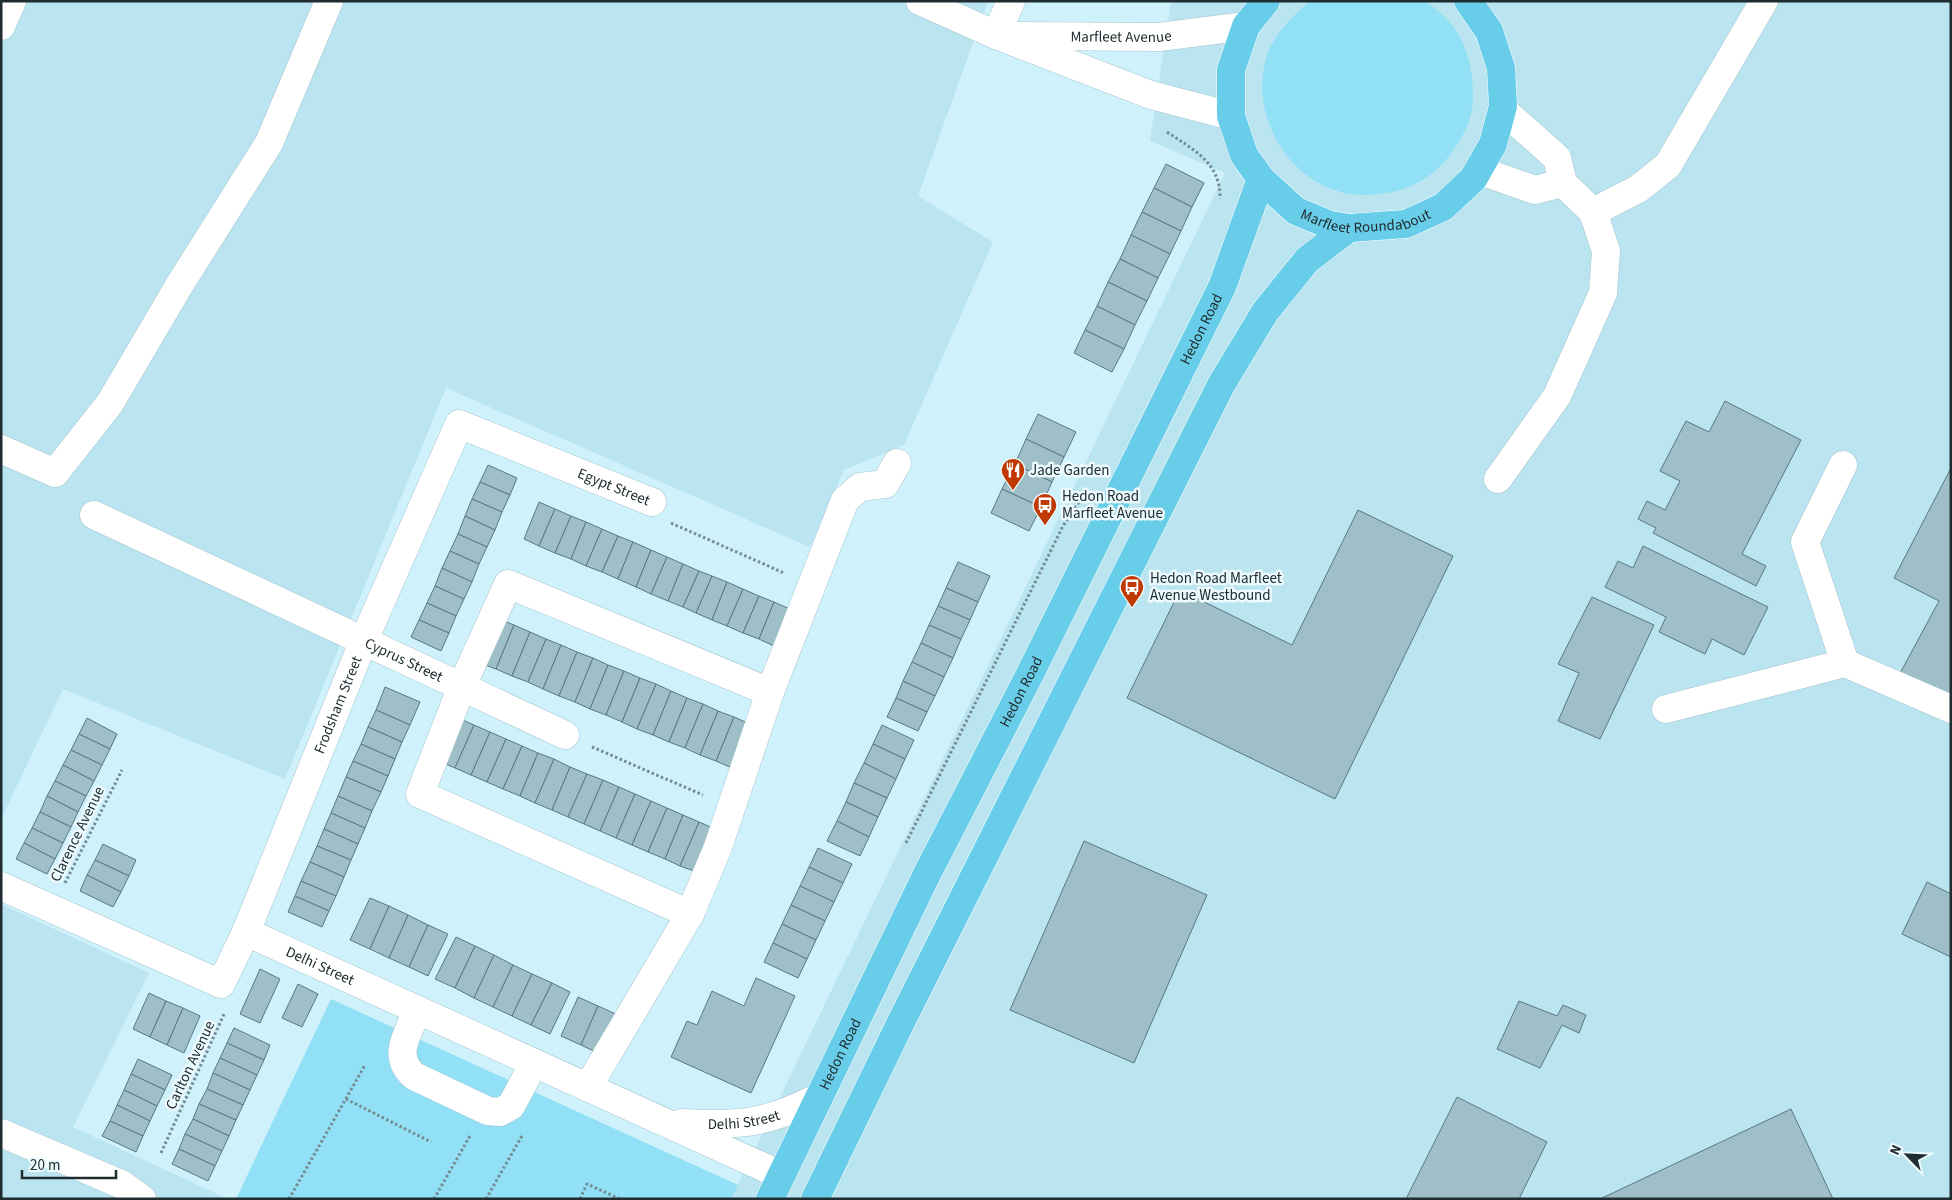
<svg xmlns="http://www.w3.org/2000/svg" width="1952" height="1200" font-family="'Source Sans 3',sans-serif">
  <rect width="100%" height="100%" fill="#cff1fb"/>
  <g fill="#bae4f0">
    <path d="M1 1H988L918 196 993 242 904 445 844 470 810 547 446 388 285 779 63 689 1 819Z"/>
    <path d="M1171 1H1951V1199H731L1225 173 1150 141Z"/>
    <path d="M1 904 149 973 73 1127 228 1199H1Z"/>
  </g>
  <g fill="#91e0f5">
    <path d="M1310 1H1425C1459 23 1473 54 1473 94 1474 117 1463 138 1449 156 1437 173 1417 185 1397 191 1379 195 1359 197 1341 192 1282 176 1247 107 1269 50 1278 30 1294 15 1310 1Z"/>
    <path d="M331 999 738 1185 731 1199H236Z"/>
  </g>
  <g fill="#9ebfc8" stroke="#597881">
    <path d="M1166 164 1204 183 1192 207 1154 188Z"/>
    <path d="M1154 188 1192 207 1181 231 1142 212Z"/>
    <path d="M1142 212 1181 231 1170 254 1131 235Z"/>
    <path d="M1131 235 1170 254 1158 278 1120 259Z"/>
    <path d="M1120 259 1158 278 1147 301 1108 282Z"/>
    <path d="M1108 282 1147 301 1135 325 1097 306Z"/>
    <path d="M1097 306 1135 325 1124 349 1085 330Z"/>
    <path d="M1085 330 1124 349 1112 372 1074 353Z"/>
    <path d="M1725 401 1801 440 1742 554 1766 566 1756 586 1653 533 1656 528 1638 519 1647 501 1665 510 1680 481 1660 471 1686 421 1709 432Z"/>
    <path d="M1038 414 1076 432 1064 457 1026 439Z"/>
    <path d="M1026 439 1064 457 1052 482 1015 464Z"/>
    <path d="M1015 464 1052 482 1041 507 1002 489Z"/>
    <path d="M488 465 517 478 510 495 480 482Z"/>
    <path d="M1951 468V698L1898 677 1939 601 1894 578Z"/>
    <path d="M480 482 510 495 502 512 472 499Z"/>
    <path d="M1002 489 1041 507 1029 531 991 513Z"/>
    <path d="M472 499 502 512 495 530 465 516Z"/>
    <path d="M539 502 555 509 539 546 524 539Z"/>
    <path d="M555 509 571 516 555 553 539 546Z"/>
    <path d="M1358 510 1453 556 1335 799 1127 698 1180 590 1292 645Z"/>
    <path d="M465 516 495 530 487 547 458 534Z"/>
    <path d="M571 516 586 522 571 559 555 553Z"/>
    <path d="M586 522 602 529 586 566 571 559Z"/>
    <path d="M602 529 618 536 602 572 586 566Z"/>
    <path d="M458 534 487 547 479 564 450 551Z"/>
    <path d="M618 536 633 542 618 579 602 572Z"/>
    <path d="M633 542 651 550 636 587 618 579Z"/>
    <path d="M1643 546 1768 607 1744 655 1712 639 1705 654 1659 632 1666 617 1605 587 1618 561 1633 568Z"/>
    <path d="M651 550 667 557 651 594 636 587Z"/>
    <path d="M450 551 479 564 472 582 442 568Z"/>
    <path d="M667 557 683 564 668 601 651 594Z"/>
    <path d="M958 562 990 576 978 602 946 588Z"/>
    <path d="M683 564 699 571 683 607 668 601Z"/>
    <path d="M442 568 472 582 464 599 435 586Z"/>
    <path d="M699 571 712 576 696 613 683 607Z"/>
    <path d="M712 576 727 582 712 620 696 613Z"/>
    <path d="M727 582 743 589 727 626 712 620Z"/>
    <path d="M435 586 464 599 456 616 427 603Z"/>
    <path d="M946 588 978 602 970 620 938 606Z"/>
    <path d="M743 589 759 596 743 633 727 626Z"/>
    <path d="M759 596 774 602 759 639 743 633Z"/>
    <path d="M1592 597 1654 625 1600 739 1558 721 1579 673 1558 664Z"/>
    <path d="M774 602 790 609 774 646 759 639Z"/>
    <path d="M427 603 456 616 449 633 419 620Z"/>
    <path d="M938 606 970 620 961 639 929 625Z"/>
    <path d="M499 619 514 625 496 669 480 663Z"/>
    <path d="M419 620 449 633 441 651 411 637Z"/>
    <path d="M514 625 530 632 512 676 496 669Z"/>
    <path d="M929 625 961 639 953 658 921 643Z"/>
    <path d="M530 632 546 639 528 682 512 676Z"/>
    <path d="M546 639 561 645 543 689 528 682Z"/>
    <path d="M921 643 953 658 944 677 912 662Z"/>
    <path d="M561 645 577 652 559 696 543 689Z"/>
    <path d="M577 652 593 658 575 702 559 696Z"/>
    <path d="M593 658 608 665 590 709 575 702Z"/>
    <path d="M912 662 944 677 935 696 903 681Z"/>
    <path d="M608 665 624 671 606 715 590 709Z"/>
    <path d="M624 671 640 678 622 722 606 715Z"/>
    <path d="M640 678 656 684 637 729 622 722Z"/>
    <path d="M903 681 935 696 927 712 896 698Z"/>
    <path d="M656 684 671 691 653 735 637 729Z"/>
    <path d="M385 687 420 702 410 725 376 710Z"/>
    <path d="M671 691 687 698 669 742 653 735Z"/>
    <path d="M687 698 703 704 685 748 669 742Z"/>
    <path d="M896 698 927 712 918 731 887 717Z"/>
    <path d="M703 704 718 711 700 755 685 748Z"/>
    <path d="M376 710 410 725 402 742 368 727Z"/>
    <path d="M718 711 734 717 716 761 700 755Z"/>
    <path d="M734 717 750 724 732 768 716 761Z"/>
    <path d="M87 718 117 734 110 749 79 734Z"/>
    <path d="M458 718 474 725 455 768 439 761Z"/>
    <path d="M474 725 490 732 471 775 455 768Z"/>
    <path d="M882 725 914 740 905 759 873 744Z"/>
    <path d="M368 727 402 742 395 759 361 744Z"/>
    <path d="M490 732 506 739 487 782 471 775Z"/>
    <path d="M79 734 110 749 102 765 71 750Z"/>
    <path d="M506 739 522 746 503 789 487 782Z"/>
    <path d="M361 744 395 759 388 776 353 761Z"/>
    <path d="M873 744 905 759 896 779 864 763Z"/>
    <path d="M522 746 538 753 520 796 503 789Z"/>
    <path d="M71 750 102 765 94 781 63 765Z"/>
    <path d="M538 753 554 759 535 803 520 796Z"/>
    <path d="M554 759 570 767 552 810 535 803Z"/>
    <path d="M353 761 388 776 381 792 346 777Z"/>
    <path d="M864 763 896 779 887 798 854 783Z"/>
    <path d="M63 765 94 781 86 796 55 781Z"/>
    <path d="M570 767 587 774 568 817 552 810Z"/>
    <path d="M587 774 603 780 584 824 568 817Z"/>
    <path d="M346 777 381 792 372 811 338 796Z"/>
    <path d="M603 780 619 787 600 831 584 824Z"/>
    <path d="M55 781 86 796 78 812 47 796Z"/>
    <path d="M854 783 887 798 878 817 846 802Z"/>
    <path d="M619 787 635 794 616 838 600 831Z"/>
    <path d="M635 794 651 801 632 845 616 838Z"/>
    <path d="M47 796 78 812 71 827 40 812Z"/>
    <path d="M338 796 372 811 365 828 331 813Z"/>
    <path d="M651 801 667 808 648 852 632 845Z"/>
    <path d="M846 802 878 817 869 837 837 821Z"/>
    <path d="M667 808 683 815 665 859 648 852Z"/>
    <path d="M40 812 71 827 63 843 32 828Z"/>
    <path d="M331 813 365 828 358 844 324 829Z"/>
    <path d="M683 815 699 822 680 866 665 859Z"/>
    <path d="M837 821 869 837 860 856 827 841Z"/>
    <path d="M699 822 715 829 697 872 680 866Z"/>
    <path d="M32 828 63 843 55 859 24 843Z"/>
    <path d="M324 829 358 844 351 860 317 846Z"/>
    <path d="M1084 841 1207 895 1134 1063 1010 1010Z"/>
    <path d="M24 843 55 859 47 874 16 859Z"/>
    <path d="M103 844 136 860 129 876 95 860Z"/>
    <path d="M317 846 351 860 344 877 310 862Z"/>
    <path d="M818 848 852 864 843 883 809 867Z"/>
    <path d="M95 860 129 876 121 892 87 875Z"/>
    <path d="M310 862 344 877 336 896 301 881Z"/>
    <path d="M809 867 843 883 834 902 800 886Z"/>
    <path d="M87 875 121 892 113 907 80 891Z"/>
    <path d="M301 881 336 896 329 911 295 896Z"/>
    <path d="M1927 882 1951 894V957L1902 934Z"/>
    <path d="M800 886 834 902 825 921 791 905Z"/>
    <path d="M295 896 329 911 322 927 288 912Z"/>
    <path d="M370 898 389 906 370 949 350 940Z"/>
    <path d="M791 905 825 921 816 940 782 924Z"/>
    <path d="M389 906 408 915 389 958 370 949Z"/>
    <path d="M408 915 428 925 409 967 389 958Z"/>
    <path d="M782 924 816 940 807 959 773 943Z"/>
    <path d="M428 925 448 934 428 976 409 967Z"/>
    <path d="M456 937 475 946 455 988 435 979Z"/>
    <path d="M773 943 807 959 798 978 764 962Z"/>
    <path d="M475 946 494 955 474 998 455 988Z"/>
    <path d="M494 955 513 965 493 1007 474 998Z"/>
    <path d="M513 965 532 974 512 1016 493 1007Z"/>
    <path d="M260 969 280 979 260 1023 240 1014Z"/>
    <path d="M532 974 552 983 531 1025 512 1016Z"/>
    <path d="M756 978 795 996 751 1093 671 1057 687 1021 697 1025 712 991 744 1006Z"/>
    <path d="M552 983 570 992 550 1034 531 1025Z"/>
    <path d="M298 984 318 994 302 1027 282 1018Z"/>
    <path d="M149 993 166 1001 150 1037 133 1029Z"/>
    <path d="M578 997 598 1006 581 1045 561 1036Z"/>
    <path d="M166 1001 183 1008 167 1045 150 1037Z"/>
    <path d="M1519 1001 1557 1016 1563 1005 1586 1015 1579 1033 1562 1025 1540 1068 1497 1049Z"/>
    <path d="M598 1006 618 1015 600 1054 581 1045Z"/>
    <path d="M183 1008 200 1016 184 1053 167 1045Z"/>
    <path d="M234 1028 270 1045 264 1060 227 1043Z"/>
    <path d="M227 1043 264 1060 257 1075 220 1058Z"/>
    <path d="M220 1058 257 1075 250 1090 213 1073Z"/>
    <path d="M138 1059 172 1075 165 1090 131 1074Z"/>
    <path d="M213 1073 250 1090 243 1105 207 1089Z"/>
    <path d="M131 1074 165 1090 157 1106 124 1090Z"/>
    <path d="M207 1089 243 1105 236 1120 199 1104Z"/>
    <path d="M124 1090 157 1106 150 1121 117 1105Z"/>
    <path d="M1457 1097 1547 1142 1519 1199H1406Z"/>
    <path d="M199 1104 236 1120 229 1136 193 1119Z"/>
    <path d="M117 1105 150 1121 143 1136 110 1121Z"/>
    <path d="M1791 1109 1833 1199H1600Z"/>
    <path d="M193 1119 229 1136 222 1151 185 1134Z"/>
    <path d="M110 1121 143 1136 136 1152 102 1136Z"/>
    <path d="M185 1134 222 1151 215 1166 179 1149Z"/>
    <path d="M179 1149 215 1166 208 1181 172 1164Z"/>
  </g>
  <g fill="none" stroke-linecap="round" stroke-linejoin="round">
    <g stroke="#a4c5ce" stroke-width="29">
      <g id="minor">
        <path d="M920 1 996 35 1151 95 1231 116"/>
        <path d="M1 26 12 1"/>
        <path d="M996 35 1011 1"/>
        <path id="s1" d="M1015 36 1159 37 1246 26"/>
        <path d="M1478 170 1535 190 1563 183"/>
        <path d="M1593 212 1638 189 1668 165 1764 1"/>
        <path d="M1 449 55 473 110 403 180 284 269 143 329 1"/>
        <path d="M1843 465 1805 542 1845 663"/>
        <path d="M1498 479 1557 396 1603 293 1606 251 1593 212 1563 183 1557 158 1502 109"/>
        <path id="s2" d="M94 515 565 735"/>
        <path d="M1666 709 1845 663 1951 709"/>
        <path id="s3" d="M1 886 221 984 246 932 781 1175"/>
        <path d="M690 914 420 794 462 686 508 584 770 692"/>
        <path id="s4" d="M246 932 364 640 459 424 652 502"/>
        <path d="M418 1010C408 1033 391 1056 414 1076L488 1111 500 1112 511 1106 534 1063"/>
        <path d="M588 1087 690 914 718 847 770 692 845 500 860 487 885 484 897 463"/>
        <path id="s5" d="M682 1123C740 1126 766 1124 819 1097"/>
        <path d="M1 1133 123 1185 142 1199"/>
      </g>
    </g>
    <g stroke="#fff" stroke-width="29">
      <g id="highway">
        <path id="s6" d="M1266 1 1246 26 1231 70V116L1244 155 1261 179 1296 211 1330 225 1349 228 1406 224 1443 207 1473 179 1493 144 1503 106 1501 68 1489 31 1468 1"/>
        <path id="s7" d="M770 1199 927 874 1029 676 1222 287 1261 179"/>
        <path d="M815 1199 903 1018 1221 385 1265 312 1307 260 1349 228"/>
      </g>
    </g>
    <g stroke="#748b92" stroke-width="3" stroke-dasharray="2.5 2.5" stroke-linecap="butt">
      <path d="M1167 132C1194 150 1221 163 1220 199"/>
      <path d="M671 523 784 573"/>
      <path d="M592 747 703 795"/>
      <path d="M906 843 1063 526 1081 499"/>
      <path d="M65 883 122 770"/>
      <path d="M346 1099 431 1142"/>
      <path d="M161 1153 225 1012"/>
      <path d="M289 1199 365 1065"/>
      <path d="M434 1199 471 1134"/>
      <path d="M486 1199 523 1134"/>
      <path d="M580 1199 587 1184 620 1199"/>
    </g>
    <use href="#minor" stroke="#fff" stroke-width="28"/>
    <use href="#highway" stroke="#68cde8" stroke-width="28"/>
  </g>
  <defs>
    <g id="restaurant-pin" transform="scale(1.25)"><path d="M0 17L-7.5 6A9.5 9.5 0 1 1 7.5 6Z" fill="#c03802" stroke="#edfafe"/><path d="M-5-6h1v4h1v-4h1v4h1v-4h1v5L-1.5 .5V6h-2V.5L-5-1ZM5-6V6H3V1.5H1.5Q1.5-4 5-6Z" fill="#fff"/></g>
    <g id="bus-pin" transform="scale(1.25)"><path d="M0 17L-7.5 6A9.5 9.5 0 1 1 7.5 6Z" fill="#c03802" stroke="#edfafe"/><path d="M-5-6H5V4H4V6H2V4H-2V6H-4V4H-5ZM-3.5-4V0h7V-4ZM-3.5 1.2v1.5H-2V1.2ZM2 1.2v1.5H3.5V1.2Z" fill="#fff"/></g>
  </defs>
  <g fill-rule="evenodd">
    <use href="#restaurant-pin" x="1013" y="470"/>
    <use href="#bus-pin" x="1045" y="505"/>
    <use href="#bus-pin" x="1132" y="587"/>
  </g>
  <g text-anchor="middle" stroke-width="5" stroke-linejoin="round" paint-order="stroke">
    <g font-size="15" fill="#202d30" stroke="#edfafe">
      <text dy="5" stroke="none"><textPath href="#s1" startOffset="106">Marfleet Avenue</textPath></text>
      <text dy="5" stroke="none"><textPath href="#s6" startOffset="315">Marfleet Roundabout</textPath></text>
      <text dy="5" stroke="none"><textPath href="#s7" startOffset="971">Hedon Road</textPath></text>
      <text dy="5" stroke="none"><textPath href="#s4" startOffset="718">Egypt Street</textPath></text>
      <text dy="5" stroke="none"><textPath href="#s2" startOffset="342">Cyprus Street</textPath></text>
      <text dy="5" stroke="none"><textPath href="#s7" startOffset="566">Hedon Road</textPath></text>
      <text dy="5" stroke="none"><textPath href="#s4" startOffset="245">Frodsham Street</textPath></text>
      <text transform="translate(77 834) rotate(-64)" y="5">Clarence Avenue</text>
      <text dy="5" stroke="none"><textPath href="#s3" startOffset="380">Delhi Street</textPath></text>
      <text dy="5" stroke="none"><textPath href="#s7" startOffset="161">Hedon Road</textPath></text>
      <text transform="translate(190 1065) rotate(-65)" y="5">Carlton Avenue</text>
      <text dy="5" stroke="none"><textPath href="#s5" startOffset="62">Delhi Street</textPath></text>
    </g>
    <g font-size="15" fill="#202d30" stroke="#edfafe" text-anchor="start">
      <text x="1030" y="475">Jade Garden</text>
      <text x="1062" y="501">Hedon Road<tspan x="1062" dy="17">Marfleet Avenue</tspan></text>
      <text x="1150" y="583">Hedon Road Marfleet<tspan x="1150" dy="17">Avenue Westbound</tspan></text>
    </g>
  </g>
  <rect width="1952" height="1200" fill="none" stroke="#202d30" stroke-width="5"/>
  <g transform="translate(1907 1155) rotate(294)" stroke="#edfafe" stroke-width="4" paint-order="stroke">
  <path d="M0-4L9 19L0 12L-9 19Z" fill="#202d30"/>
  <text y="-8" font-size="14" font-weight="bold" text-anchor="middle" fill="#202d30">N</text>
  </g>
  <path d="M22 1170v8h94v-8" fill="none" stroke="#202d30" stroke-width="2.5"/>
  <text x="30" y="1170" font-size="15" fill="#202d30" stroke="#edfafe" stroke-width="4" paint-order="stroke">20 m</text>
</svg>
